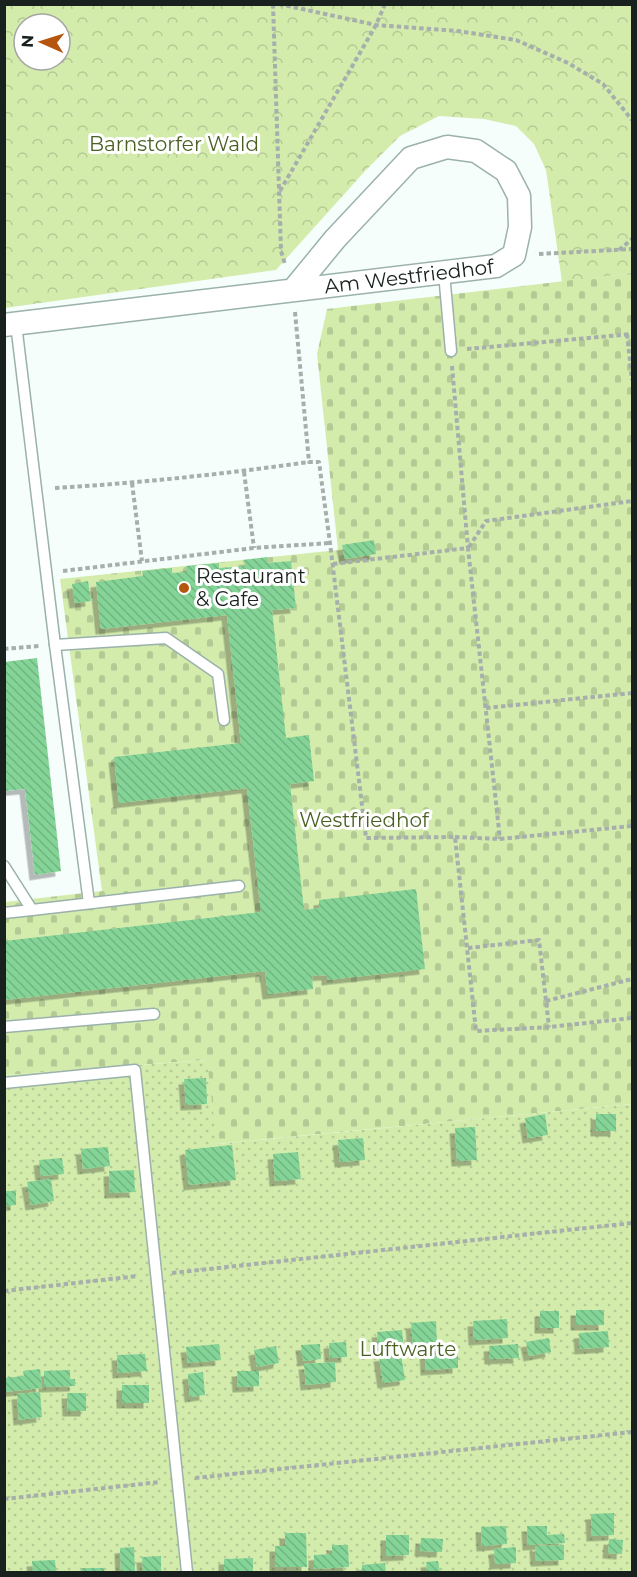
<svg xmlns="http://www.w3.org/2000/svg" width="637" height="1577" font-family="Montserrat,sans-serif">
  <defs>
    <pattern id="forest-crowns" width="20" height="18" patternUnits="userSpaceOnUse" patternTransform="scale(1.5)"><rect width="20" height="18" fill="#d3ecac"/><path d="M2 6a3 3 0 1 1 6 0M12 15a3 3 0 1 1 6 0" fill="none" stroke="#b4ca94"/></pattern>
    <pattern id="cemetery-stones" width="16" height="16" patternUnits="userSpaceOnUse" patternTransform="scale(1.5)"><rect width="16" height="16" fill="#d3ecac"/><path d="M2 7V4a2 2 0 0 1 4 0v3zM10 15v-3a2 2 0 0 1 4 0v3z" fill="#b4ca94"/></pattern>
    <pattern id="park-dots" width="8" height="8" patternUnits="userSpaceOnUse" patternTransform="scale(1.5)"><rect width="8" height="8" fill="#d3ecac"/><path d="M2 2h.1M6 6h.1" fill="none" stroke="#b4ca94" stroke-width="1.8" stroke-linecap="round"/></pattern>
    <pattern id="building-back-hatch" width="6" height="6" patternUnits="userSpaceOnUse" patternTransform="scale(1.5)"><rect width="6" height="6" fill="#84d497"/><path d="M-1 5l2 2M0 0l6 6M5-1l2 2" fill="none" stroke="#71b682"/></pattern>
    <filter id="shadow"><feDropShadow dx="-5.5" dy="5.5" stdDeviation="0" flood-color="#0004"/></filter>
  </defs>
  <rect width="100%" height="100%" fill="#f5fefb"/>
  <path fill="url(#forest-crowns)" fill-rule="evenodd" d="M4 5H632V273L562 282 546 170 534 144 516 126 484 119 439 116 400 136 365 171 276 270 5 308ZM24 24H60V60H24Z"/>
  <path fill="url(#cemetery-stones)" d="M632 273V1104L216 1144 206 1060 5 1075V902L102 891 60 579 338 550 317 354 327 309Z"/>
  <path fill="url(#park-dots)" d="M207 1060 217 1144 632 1104V1572H5V1075Z"/>
  <g fill="url(#building-back-hatch)" filter="url(#shadow)">
    <path d="M374 540 376 554 345 559 342 545Z"/>
    <path d="M267 557 268 563 291 561 296 608 272 610 286 738 309 735 314 781 290 784 304 910 319 908V900L416 889 425 969 327 980V975L312 976 313 989 268 994 265 971 4 1000V941L261 912 247 788 119 803 114 757 241 743 227 615 101 629 96 582 143 576 142 571 172 568V573L187 572 186 566 219 563V568L245 566 244 560Z"/>
    <path d="M88 581 91 601 75 603 72 584Z"/>
    <path d="M37 658 61 871 35 875 25 789 4 791V662Z"/>
    <path d="M206 1078 207 1104 186 1105 184 1079Z"/>
    <path d="M545 1114 548 1135 528 1138 525 1118Z"/>
    <rect x="596" y="1114" width="20" height="17"/>
    <path d="M475 1127 477 1160 457 1161 455 1128Z"/>
    <path d="M363 1138 365 1160 340 1162 338 1140Z"/>
    <path d="M232 1145 236 1180 189 1185 185 1150Z"/>
    <path d="M108 1147 110 1166 83 1169 81 1149Z"/>
    <path d="M298 1152 301 1179 275 1181 273 1154Z"/>
    <path d="M62 1158 64 1174 41 1176 39 1160Z"/>
    <path d="M134 1170 135 1192 110 1193 109 1171Z"/>
    <path d="M51 1179 54 1201 31 1205 27 1182Z"/>
    <path d="M4 1191H16V1205L4 1206Z"/>
    <rect x="576" y="1310" width="28" height="15"/>
    <rect x="540" y="1311" width="19" height="17"/>
    <path d="M507 1319 508 1338 474 1340 473 1321Z"/>
    <path d="M436 1321 437 1345 413 1347 411 1323Z"/>
    <path d="M402 1330 404 1350 379 1352 377 1332Z"/>
    <path d="M608 1331 609 1347 580 1349 579 1333Z"/>
    <path d="M549 1338 551 1352 529 1356 526 1342Z"/>
    <path d="M346 1342 347 1357 330 1358 329 1343Z"/>
    <path d="M219 1344 221 1360 188 1363 186 1347Z"/>
    <path d="M320 1344 321 1359 303 1361 301 1345Z"/>
    <path d="M518 1344 519 1358 490 1359 489 1346Z"/>
    <path d="M276 1346 279 1363 257 1367 254 1350Z"/>
    <path d="M458 1350V1368L426 1370 425 1351Z"/>
    <path d="M145 1354 147 1371 118 1373 117 1355Z"/>
    <path d="M401 1354 405 1380 383 1383 379 1356Z"/>
    <path d="M335 1362 336 1382 306 1385 304 1364Z"/>
    <path d="M40 1369 42 1388 4 1392V1378L24 1376 23 1371Z"/>
    <path d="M70 1370V1379H75V1386L44 1387V1371Z"/>
    <path d="M237 1371H259V1386L238 1387Z"/>
    <path d="M203 1372 205 1395 190 1397 188 1374Z"/>
    <rect x="122" y="1385" width="27" height="18"/>
    <path d="M40 1392 42 1417 19 1420 17 1394Z"/>
    <path d="M67 1393H86V1411H68Z"/>
    <path d="M614 1513V1535L592 1536 591 1514Z"/>
    <path d="M506 1526 507 1544 482 1546 481 1527Z"/>
    <path d="M527 1526H547V1535L564 1534 565 1543 528 1545Z"/>
    <path d="M285 1533H306L307 1567H275V1546H285Z"/>
    <path d="M386 1535H409V1555L386 1556Z"/>
    <path d="M421 1538 443 1539 442 1552 420 1551Z"/>
    <path d="M609 1539 623 1540 622 1554 608 1553Z"/>
    <path d="M332 1545H348L349 1567 314 1569V1555L332 1554Z"/>
    <path d="M564 1545V1560L536 1561 535 1546Z"/>
    <path d="M134 1547 135 1572H121L120 1548Z"/>
    <path d="M516 1547V1563L495 1564 494 1549Z"/>
    <path d="M161 1556V1572H143L142 1557Z"/>
    <path d="M253 1558V1572H224V1559Z"/>
    <path d="M55 1560 56 1571 33 1572 32 1561Z"/>
    <path d="M438 1561 440 1572H427L426 1562Z"/>
    <path d="M385 1563 386 1572H362V1565Z"/>
    <rect x="81" y="1568" width="23" height="4"/>
  </g>
  <g fill="none" stroke-linecap="round" stroke-linejoin="round">
    <g stroke="#9bb1ab" stroke-width="13">
      <g id="lane">
        <path d="M444 273 451 351"/>
        <path d="M16 324 55 645 89 903"/>
        <path d="M55 645 166 638 218 674 224 720"/>
        <path d="M4 866 32 910 239 886"/>
        <path d="M4 913 32 910"/>
        <path d="M4 1027 154 1014"/>
        <path d="M4 1083 135 1070 187 1572"/>
      </g>
    </g>
    <g stroke="#9bb1ab" stroke-width="25">
      <g id="street">
        <path id="s1" d="M4 325 496 266 514 255 520 227 519 196 506 171 476 151 447 147 411 158 335 239 294 289"/>
      </g>
    </g>
    <g stroke="#a6afac" stroke-width="4" stroke-dasharray="4.5 3" stroke-linecap="butt">
      <path d="M273 4 281 251 285 264"/>
      <path d="M279 4 376 25 458 31 516 40 568 63 603 84 632 120"/>
      <path d="M280 191 376 25 385 4"/>
      <path d="M619 250 632 239"/>
      <path d="M539 254 632 249"/>
      <path d="M295 312 309 462H319L330 543 366 838 455 837 476 1031 549 1027 632 1018"/>
      <path d="M627 334 632 380"/>
      <path d="M467 349 632 334"/>
      <path d="M452 366 468 548"/>
      <path d="M244 472 254 548"/>
      <path d="M132 483 142 561"/>
      <path d="M55 488C140 483 224 474 309 462"/>
      <path d="M469 547 486 521 632 501"/>
      <path d="M333 564 468 548 500 839"/>
      <path d="M63 571 254 548 330 543"/>
      <path d="M4 649 39 646"/>
      <path d="M486 708 632 693"/>
      <path d="M455 837 500 839 632 826"/>
      <path d="M468 948 539 940 549 1027"/>
      <path d="M546 1001 632 979"/>
      <path d="M172 1273 632 1223"/>
      <path d="M4 1291 138 1276"/>
      <path d="M195 1478 632 1432"/>
      <path d="M4 1499 160 1482"/>
    </g>
    <use href="#lane" stroke="#fff" stroke-width="10"/>
    <use href="#street" stroke="#fff" stroke-width="22"/>
  </g>
  <circle fill="#b5550e" stroke="#fff" stroke-width="2" cx="184" cy="588" r="6"/>
  <g text-anchor="middle" stroke-width="6" stroke-linejoin="round" paint-order="stroke">
    <g font-size="20" fill="#4c6024" stroke="#fff">
      <text x="174" y="151">Barnstorfer Wald</text>
      <text x="364" y="827">Westfriedhof</text>
      <text x="408" y="1356">Luftwarte</text>
    </g>
    <g font-size="20" fill="#18211e" stroke="#fff">
      <text dy="7" stroke="none"><textPath href="#s1" startOffset="408">Am Westfriedhof</textPath></text>
    </g>
    <g font-size="20" fill="#18211e" stroke="#fff" text-anchor="start">
      <text x="196" y="583">Restaurant<tspan x="196" dy="23">&amp; Cafe</tspan></text>
    </g>
  </g>
  <rect width="637" height="1577" fill="none" stroke="#18211e" stroke-width="12"/>
  <g transform="translate(42 42) rotate(273)"><circle r="28" fill="#ffffff" stroke="#a3a6a5" stroke-width="1.5"/>
  <path d="M0-4.5L10 22L0 15L-10 22Z" fill="#b5550e"/>
  <text y="-9" font-size="16" font-weight="bold" text-anchor="middle" fill="#18211e">N</text>
  </g>
</svg>
